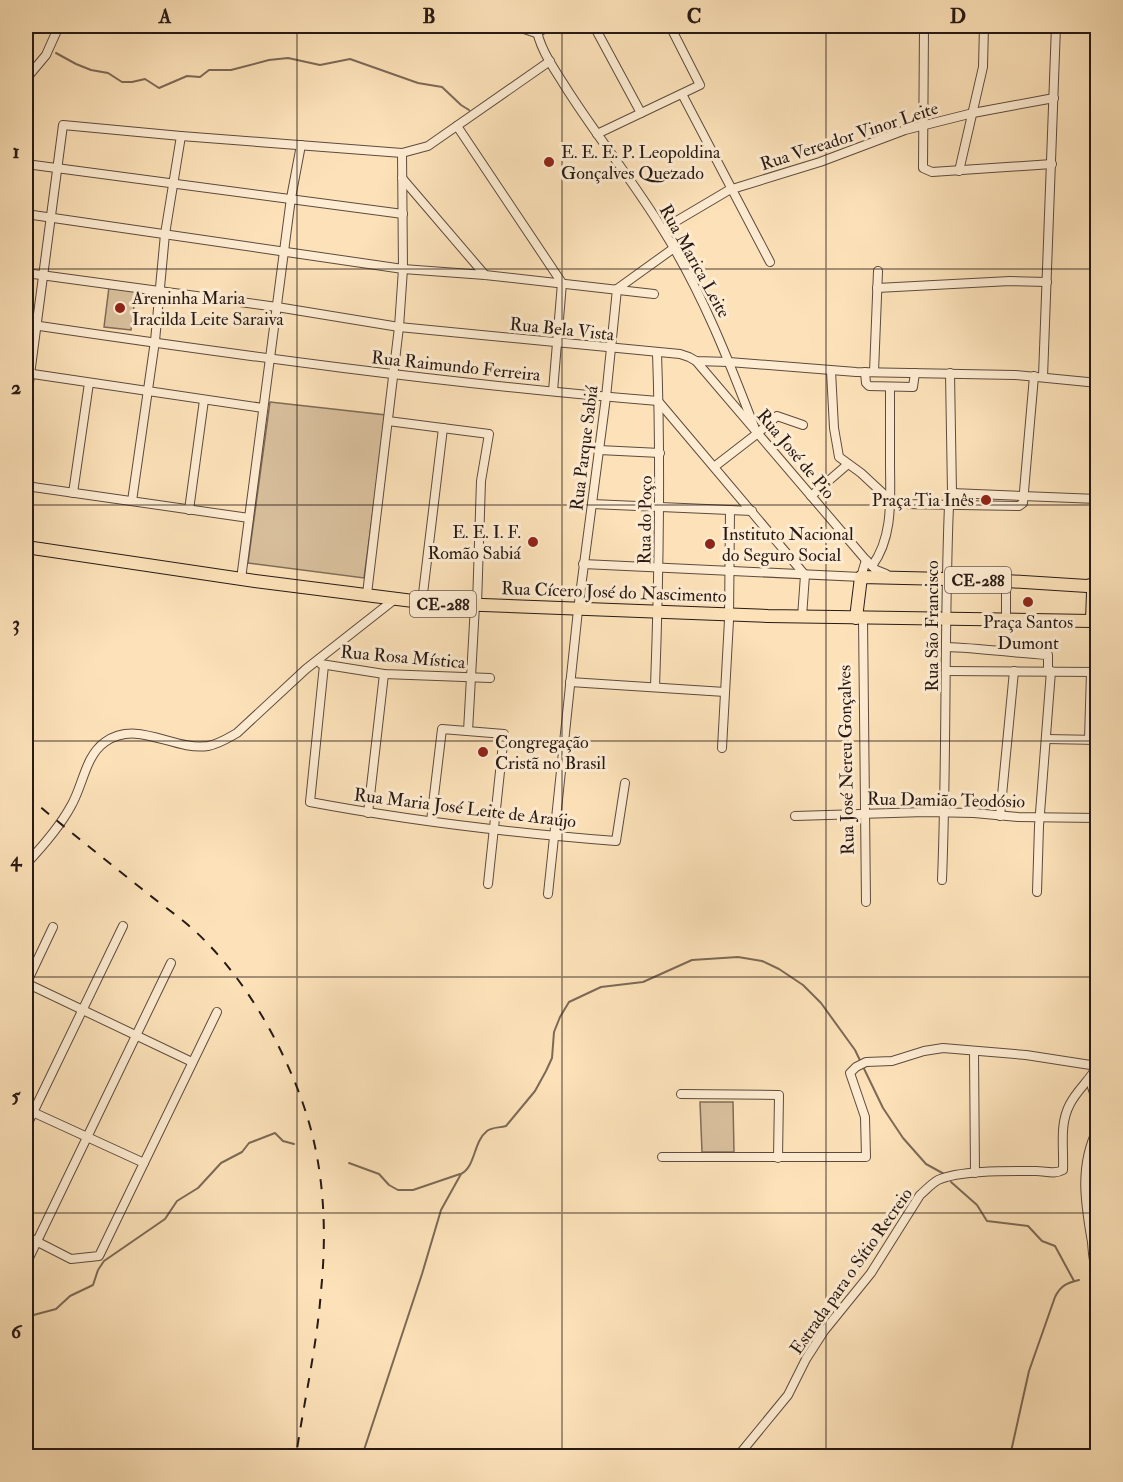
<svg xmlns="http://www.w3.org/2000/svg" width="1123" height="1482" font-family="'IM FELL Double Pica',serif">
  <rect width="100%" height="100%" fill="#fde2b9"/>
  <filter id="stains"><feTurbulence type="fractalNoise" baseFrequency=".00333" numOctaves="4"/><feColorMatrix values="0 0 0 0 .2 0 0 0 0 .09 0 0 0 0 .02 0 0 0 .5 -.17"/></filter>
  <radialGradient id="worn" r=".72"><stop offset=".6" stop-color="#630" stop-opacity="0"/><stop offset="1" stop-color="#630" stop-opacity=".3"/></radialGradient>
  <g fill="#d9c09d" stroke="#806c59" stroke-width="1.5">
    <path d="M109 287 136 290 131 330 104 327Z"/>
    <path d="M270 402 386 415 364 578 248 563Z"/>
    <path d="M700 1102H733L734 1152H702Z"/>
  </g>
  <g fill="none" stroke-linecap="round" stroke-linejoin="round">
    <g stroke="#7c6956" stroke-width="2">
      <path d="M56 53 76 64 91 70 108 73 122 82H132L145 79 159 88 187 76 200 77 209 70H231L269 60 288 58 320 65 350 59 418 83 442 87 461 105 469 110"/>
      <path d="M349 1163 379 1174 389 1185 398 1190H413L460 1174"/>
      <path d="M951 1182 977 1205 987 1221 1028 1226 1042 1241 1055 1246 1074 1281"/>
      <path d="M26 1317 56 1309 70 1296 93 1285 98 1270 104 1261 165 1219 177 1201 198 1188 221 1163 242 1152 249 1143 275 1133 283 1141 294 1144"/>
      <path d="M362 1456 422 1274 441 1210 461 1174C476 1166 473 1142 487 1131 492 1127 499 1128 506 1126L535 1091 546 1071 552 1058 554 1032 560 1017 569 1002 601 987 643 982 692 960 738 957 762 961 779 969 803 985 821 1003 855 1050 883 1108 903 1138 926 1164 946 1175"/>
      <path d="M1010 1456 1029 1371 1055 1297C1061 1285 1067 1283 1079 1280"/>
    </g>
    <g stroke="#5c4b3e" stroke-width="10">
      <g id="minor">
        <path d="M515 26 536 33 550 26"/>
        <path d="M536 26C539 47 551 64 563 83 594 133 632 179 663 230 702 292 729 361 755 429"/>
        <path d="M594 26 641 113"/>
        <path d="M924 26 923 168 932 172 1052 164"/>
        <path d="M1095 26H1098"/>
        <path d="M26 79 46 55 59 26"/>
        <path d="M682 94 770 262"/>
        <path d="M457 126 562 283 553 391"/>
        <path d="M597 134 700 85 670 26"/>
        <path d="M26 164 403 214"/>
        <path d="M959 171 983 67 984 26"/>
        <path d="M402 178 485 275"/>
        <path d="M26 214 403 269 485 275 654 294"/>
        <path d="M663 229 729 190 820 162 905 130 973 113 1054 98"/>
        <path d="M26 273 277 307 399 327 680 354 689 357 696 361 729 362 856 372 1015 375 1098 383"/>
        <path d="M877 288 1010 281 1047 282"/>
        <path d="M617 289 674 248"/>
        <path d="M26 324C236 355 447 384 658 401L805 575 802 617"/>
        <path d="M696 361 865 559 876 570 886 574"/>
        <path d="M831 371 834 428 839 457 861 473 890 500 903 504 1019 506 1023 503 1034 376"/>
        <path d="M865 372 866 383 869 386 913 387 915 373"/>
        <path d="M874 372 878 271"/>
        <path d="M26 373 263 408"/>
        <path d="M1043 377 1056 26"/>
        <path d="M26 405 63 125 181 136 402 153 428 146 550 61"/>
        <path d="M388 421 489 434 481 481 477 605"/>
        <path d="M599 450 660 453"/>
        <path d="M714 467 758 433 777 416 803 425"/>
        <path d="M26 486 249 518"/>
        <path d="M73 493 89 383"/>
        <path d="M952 493 1098 499"/>
        <path d="M811 496 848 464"/>
        <path d="M132 501 155 341 165 234 181 136"/>
        <path d="M592 504 752 511"/>
        <path d="M189 510 204 400"/>
        <path d="M583 564 861 577 866 560"/>
        <path d="M872 566C894 536 890 497 890 462 890 437 890 412 890 387"/>
        <path d="M241 579 291 198 301 145"/>
        <path d="M1006 581V619"/>
        <path d="M1096 584 1098 538"/>
        <path d="M367 594 399 327 403 269 402 153"/>
        <path d="M422 602 443 428"/>
        <path d="M863 618 866 902"/>
        <path d="M946 647C980 648 1014 653 1048 655V671"/>
        <path d="M321 664 384 674 490 678"/>
        <path d="M324 665 310 802C411 821 513 833 616 841L625 783"/>
        <path d="M946 671 1098 672"/>
        <path d="M570 682 725 692"/>
        <path d="M655 687C659 576 661 465 657 353"/>
        <path d="M468 731 475 605"/>
        <path d="M1047 739 1098 740"/>
        <path d="M1089 739 1091 672"/>
        <path d="M722 748 729 620 730 510"/>
        <path d="M368 813 384 674"/>
        <path d="M795 816 925 812 974 813 1018 817 1098 818"/>
        <path d="M1000 816 1014 671"/>
        <path d="M431 821 442 729 504 734 488 884"/>
        <path d="M26 864C43 846 59 828 71 806 83 786 85 756 105 742 138 719 173 751 208 746 219 744 228 738 237 733L306 669 395 599"/>
        <path d="M942 880C947 755 944 630 949 505L952 493 950 373"/>
        <path d="M1037 892 1039 826 1051 671"/>
        <path d="M548 894 578 610 606 397 617 289"/>
        <path d="M26 983 192 1062"/>
        <path d="M26 984 53 927"/>
        <path d="M974 1052 975 1173"/>
        <path d="M1092 1077V1087L1098 1105"/>
        <path d="M681 1094 779 1095 778 1158"/>
        <path d="M26 1109 144 1163"/>
        <path d="M26 1127 123 926"/>
        <path d="M1098 1128C1079 1165 1085 1202 1092 1242 1093 1253 1093 1264 1098 1274"/>
        <path d="M662 1157H866L865 1117 850 1073 856 1067 866 1062 892 1061 924 1051 943 1048 1026 1055 1097 1066"/>
        <path d="M26 1236 71 1259 99 1256 217 1012"/>
        <path d="M26 1264 171 963"/>
        <path d="M738 1456 788 1395 806 1359 824 1331 871 1273 920 1195C926 1190 931 1184 938 1180 960 1170 1011 1171 1036 1171 1046 1171 1054 1175 1063 1170 1064 1148 1059 1124 1070 1104 1077 1090 1090 1080 1098 1065"/>
      </g>
    </g>
    <g stroke="#271915" stroke-width="14">
      <g id="primary">
        <path d="M26 547 255 581 429 603 768 616 1092 621 1093 592 1096 584"/>
        <path d="M856 618 861 577 990 580 1087 586 1098 583"/>
      </g>
    </g>
    <use href="#minor" stroke="#feecd2" stroke-width="8"/>
    <use href="#primary" stroke="#fde2b9" stroke-width="12"/>
    <path stroke="#271915" stroke-width="2" stroke-dasharray="10 10" stroke-linecap="butt" d="M26 795C64 827 103 858 142 889 164 907 189 923 208 944 256 993 299 1075 314 1142 325 1190 326 1242 321 1291 317 1346 304 1401 296 1456"/>
  </g>
  <path fill="none" stroke="#271915" stroke-width="1.5" stroke-opacity="0.55" d="M297 26V1456M562 26V1456M826 26V1456M26 269H1098M26 505H1098M26 741H1098M26 977H1098M26 1213H1098"/>
  <g fill="#8f2418" stroke="#feecd2" stroke-width="2">
    <circle cx="549" cy="162" r="6"/>
    <circle cx="120" cy="308" r="6"/>
    <circle cx="986" cy="500" r="6"/>
    <circle cx="533" cy="542" r="6"/>
    <circle cx="710" cy="544" r="6"/>
    <circle cx="1028" cy="602" r="6"/>
    <circle cx="483" cy="752" r="6"/>
  </g>
  <g text-anchor="middle" stroke-width="6" stroke-linejoin="round" paint-order="stroke">
    <g fill="#feecd2" stroke="#68584e" stroke-width="1.5">
      <rect x="945" y="567" width="66" height="26" rx="4.5"/>
      <rect x="410" y="591" width="66" height="26" rx="4.5"/>
    </g>
    <g font-size="16" font-weight="bold" fill="#271915">
      <text x="978" y="586">CE-288</text>
      <text x="443" y="610">CE-288</text>
    </g>
    <g font-size="18" fill="#271915" stroke="#feecd2">
      <text transform="translate(849 136) rotate(-18)" y="6">Rua Vereador Vinor Leite</text>
      <text transform="translate(695 261) rotate(61)" y="6">Rua Marica Leite</text>
      <text transform="translate(562 329) rotate(6)" y="6">Rua Bela Vista</text>
      <text transform="translate(456 366) rotate(6)" y="6">Rua Raimundo Ferreira</text>
      <text transform="translate(584 448) rotate(-83)" y="6">Rua Parque Sabiá</text>
      <text transform="translate(796 454) rotate(50)" y="6">Rua José de Pio</text>
      <text transform="translate(645 520) rotate(-89)" y="6">Rua do Poço</text>
      <text transform="translate(614 592) rotate(2)" y="6">Rua Cícero José do Nascimento</text>
      <text transform="translate(932 626) rotate(-90)" y="6">Rua São Francisco</text>
      <text transform="translate(403 657) rotate(5)" y="6">Rua Rosa Mística</text>
      <text transform="translate(846 760) rotate(-91)" y="6">Rua José Nereu Gonçalves</text>
      <text transform="translate(946 800) rotate(1)" y="6">Rua Damião Teodósio</text>
      <text transform="translate(465 808) rotate(7)" y="6">Rua Maria José Leite de Araújo</text>
      <text transform="translate(851 1271) rotate(-55)" y="6">Estrada para o Sítio Recreio</text>
    </g>
    <g font-size="18" fill="#271915" stroke="#feecd2" text-anchor="start">
      <text x="561" y="158">E. E. E. P. Leopoldina<tspan x="561" dy="21">Gonçalves Quezado</tspan></text>
      <text x="132" y="304">Areninha Maria<tspan x="132" dy="21">Iracilda Leite Saraiva</tspan></text>
      <text x="974" y="506" text-anchor="end">Praça Tia Inês</text>
      <text x="521" y="538" text-anchor="end">E. E. I. F.<tspan x="521" dy="21">Romão Sabiá</tspan></text>
      <text x="722" y="540">Instituto Nacional<tspan x="722" dy="21">do Seguro Social</tspan></text>
      <text x="1028" y="628" text-anchor="middle">Praça Santos<tspan x="1028" dy="21">Dumont</tspan></text>
      <text x="495" y="748">Congregação<tspan x="495" dy="21">Cristã no Brasil</tspan></text>
    </g>
  </g>
  <rect width="1123" height="1482" fill="none" stroke="#fde2b9" stroke-width="66"/>
  <rect x="33" y="33" width="1057" height="1416" fill="none" stroke="#271915" stroke-width="2"/>
  <g font-size="20" text-anchor="middle" font-weight="bold" fill="#271915">
    <text x="165" y="23">A</text>
    <text x="429" y="23">B</text>
    <text x="694" y="23">C</text>
    <text x="958" y="23">D</text>
    <text x="16" y="158">1</text>
    <text x="16" y="394">2</text>
    <text x="16" y="630">3</text>
    <text x="16" y="866">4</text>
    <text x="16" y="1102">5</text>
    <text x="16" y="1338">6</text>
  </g>
  <rect width="100%" height="100%" filter="url(#stains)"/>
  <rect width="100%" height="100%" fill="url(#worn)"/>
</svg>
